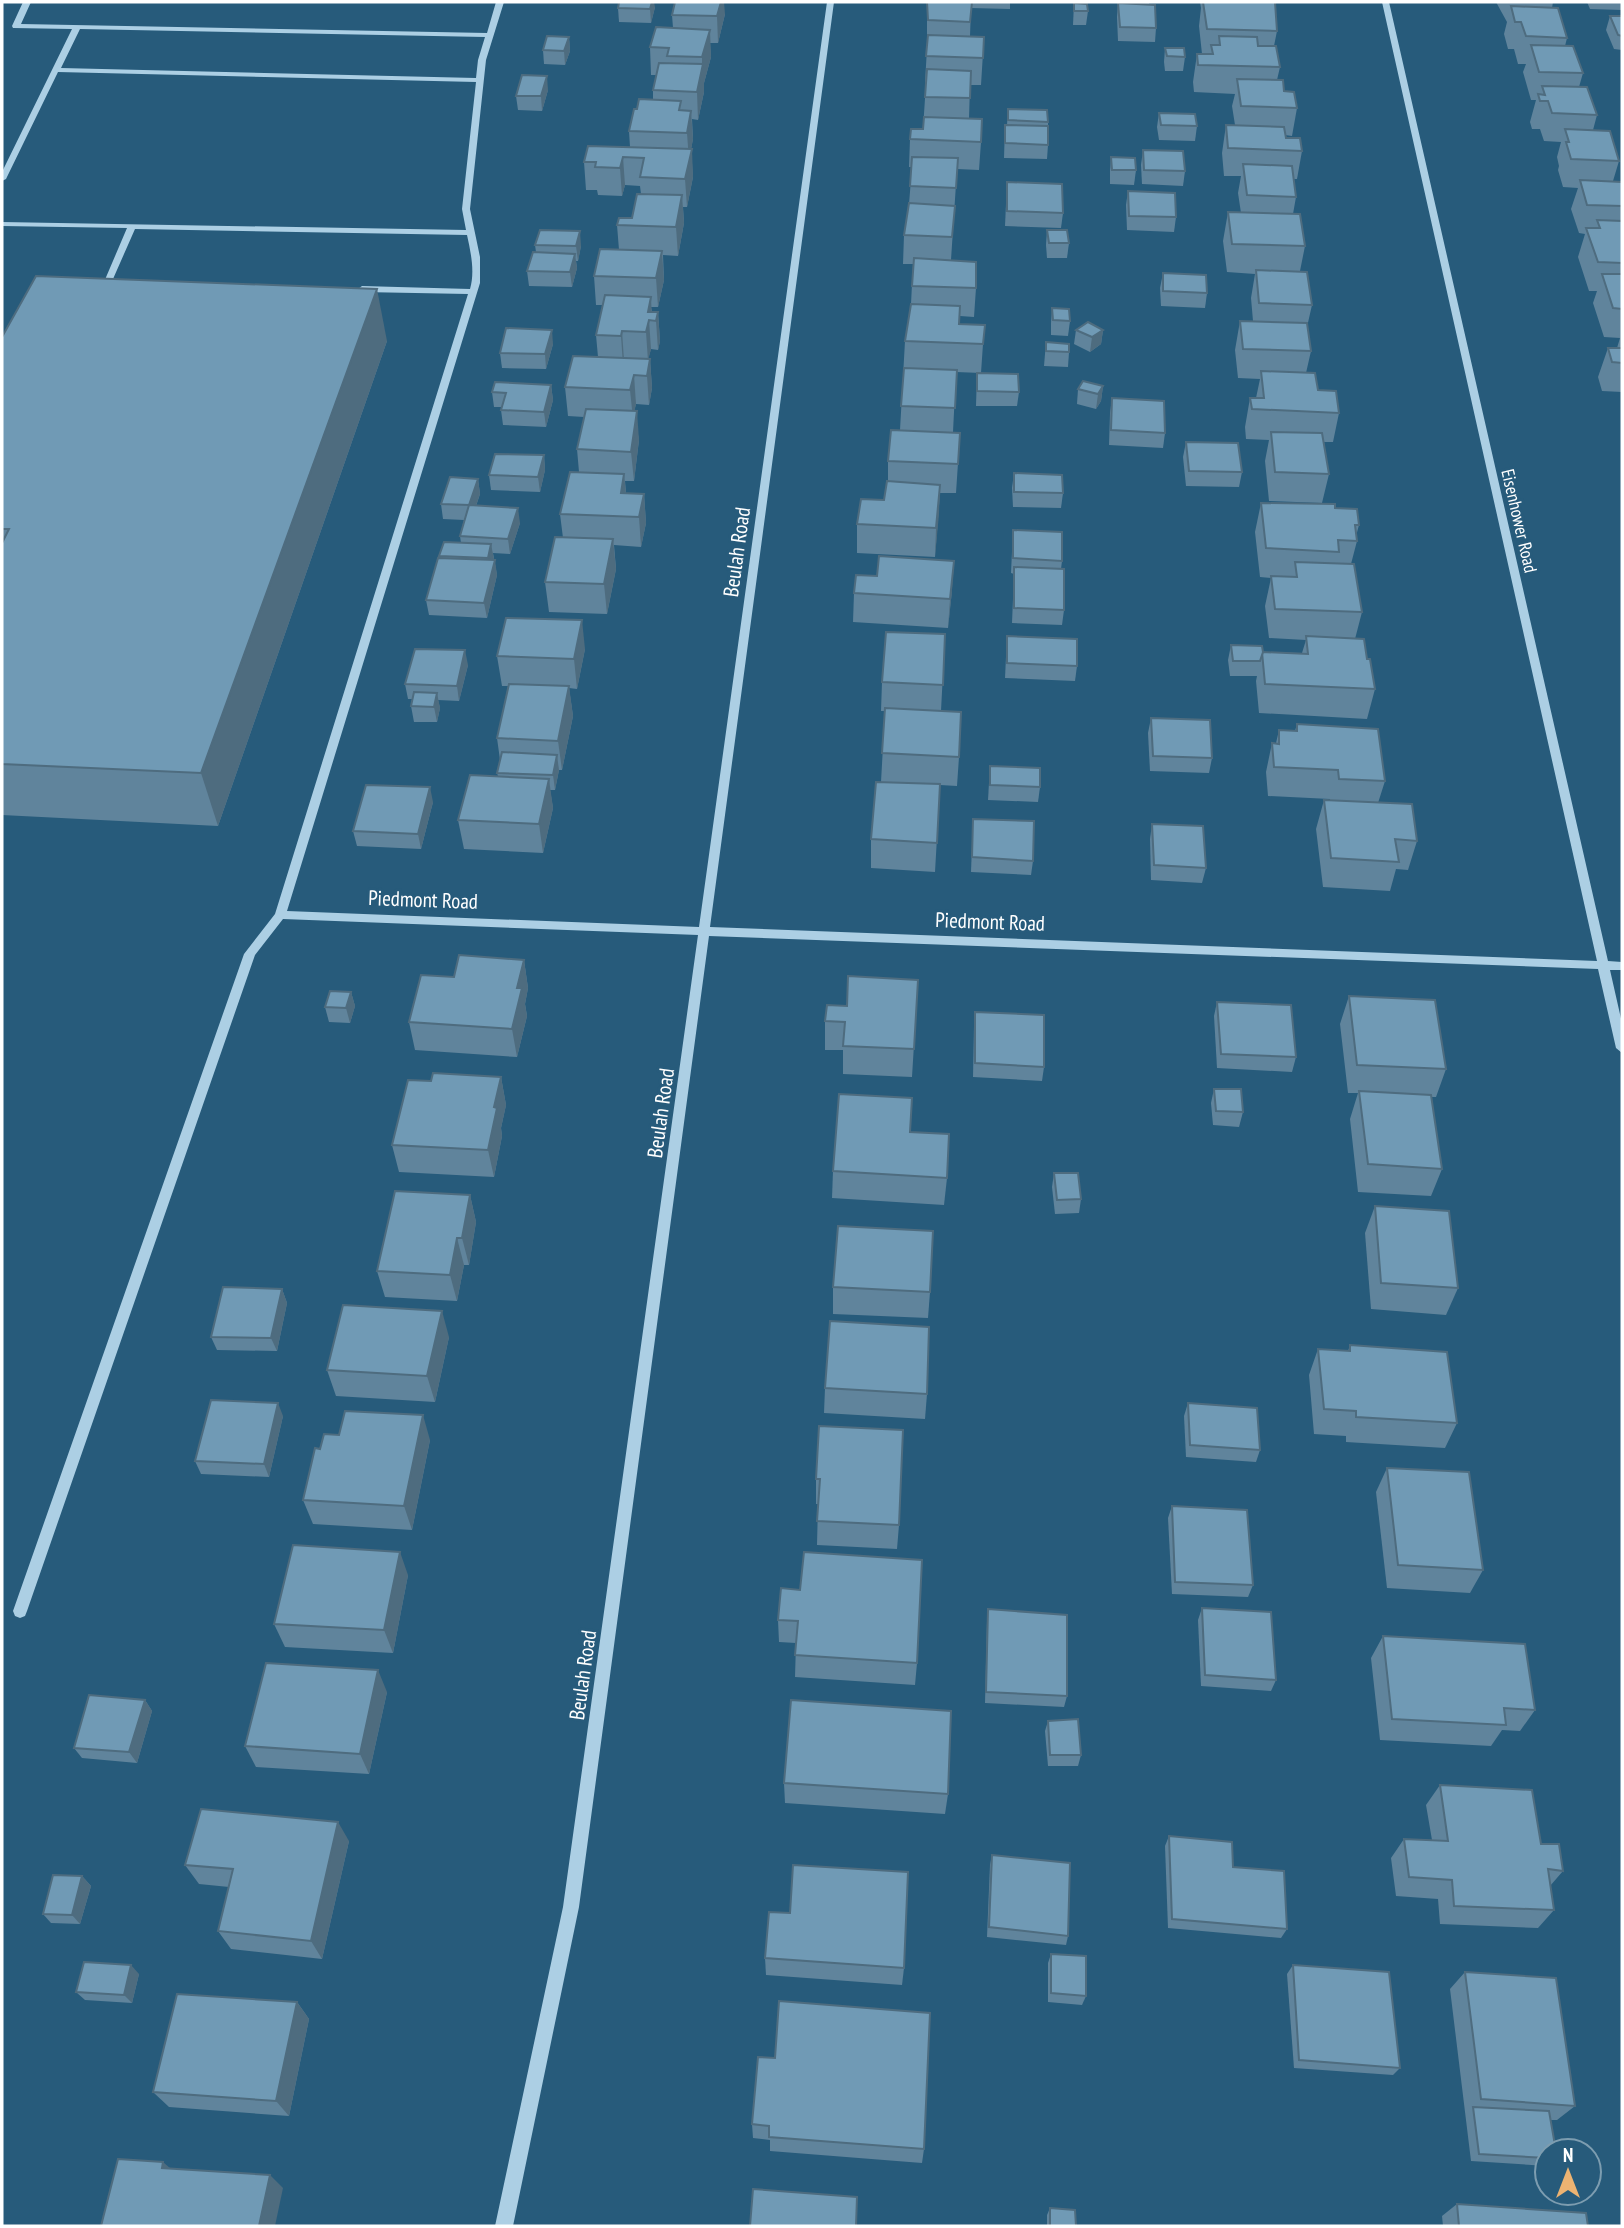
<svg xmlns="http://www.w3.org/2000/svg" width="1624" height="2228" font-family="'PT Sans Narrow',sans-serif">
  <rect width="100%" height="100%" fill="#275b7b"/>
  <g fill="none" stroke-linecap="round" stroke-linejoin="round">
    <path fill="#accfe4" fill-rule="evenodd" d="M23 2H31L21 24 487 33 496 2H504L486 60 470 209 480 257V283L287 911 699 927 827 2H834L710 927 1597 961 1382 2H1389L1608 961 1622 962V970H1610L1622 1023V1053L1616 1048 1598 969 709 936 579 1907 513 2226H495L563 1907 698 935 283 919 255 955 27 1611 25 1616 20 1618 15 1616 13 1611 244 954 275 914 468 294 362 292 358 289 362 286 470 289C475 272 471 253 467 235L135 229 113 279 124 282C120 286 108 286 104 282L127 228 2 226V222L466 230 462 209 476 82 58 72 6 179 2 181V172L72 29 13 28 12 26ZM80 29 485 37 478 60 476 78 61 68Z"/>
  </g>
  <g fill="#60849c">
    <path d="M927 2H1010V9L971 8 970 36 984 37 981 85H970L969 119 981 142 979 170 957 169 951 260 976 288 974 317 960 316 959 324 983 344 981 373 956 372 953 432 960 433 956 493H940L935 557 857 553V524L884 500 888 482V461L900 430 905 341 911 304 913 264H903L904 235 909 204 912 167H909L910 139 923 129 926 83H925L927 48Z"/>
    <path d="M1066 2H1089V3Z"/>
    <path d="M1133 2H1149V4L1156 28 1155 42 1118 41 1117 17 1118 3 1133 4Z"/>
    <path d="M1200 2H1275L1277 31 1274 46 1280 67 1277 80 1284 91 1297 108 1292 136 1285 135 1286 138 1302 151 1297 179H1293L1296 197 1293 214 1305 246 1300 271 1312 305 1307 327 1311 351 1306 373 1318 390 1339 413 1333 442H1324L1329 474 1322 503 1269 501 1265 461 1269 440 1246 439 1245 427 1250 398H1256L1260 379 1238 378 1235 350 1240 321H1253L1251 298 1255 274 1227 272 1223 241 1228 212 1241 213 1238 193 1241 176H1224L1222 153 1226 125H1235L1232 106 1235 94 1194 92 1193 82 1197 54H1202L1199 26 1201 8Z"/>
    <path d="M1496 2H1553L1552 8 1567 38 1565 46 1583 73 1579 87 1597 115 1593 130 1619 161 1613 181 1622 182V392L1602 391 1598 377 1608 348H1617L1620 338 1604 337 1593 303 1597 291H1589L1578 257 1585 234 1579 233 1571 209 1578 188 1563 187 1558 170 1559 166 1557 157 1561 142 1544 141 1540 129H1532L1530 122 1536 100H1531L1523 72 1526 64H1518L1514 49H1508L1504 34 1507 22Z"/>
    <path d="M1587 2H1622V10L1590 9Z"/>
    <path d="M1074 3 1088 11 1086 25H1073Z"/>
    <path d="M655 7 651 23 619 22 618 8Z"/>
    <path d="M725 14 718 43H710L711 57 704 83V92L698 120 692 119 693 139 691 149 693 177 687 207H683L684 223 678 256 663 255 664 280 658 307H651L652 312H658L660 341 658 350 651 349 648 359H650L652 388 649 405 636 404 634 411 639 440 634 481H625L626 493 644 494 646 523 641 547 614 545 616 569 607 614 549 612 545 582 563 538 560 514 579 472 577 449 584 417 568 416 565 387 598 357 596 335 603 305H596L594 276 619 250 617 225 632 218 641 194 640 186 625 185 622 196 598 195 597 190H586L584 162 630 147 629 131 637 109 653 100V90L656 75H651L650 47 673 28 672 15Z"/>
    <path d="M1610 16H1622V50L1614 49 1606 30Z"/>
    <path d="M569 37 570 51 565 65 544 64 543 50Z"/>
    <path d="M1165 48 1185 57 1183 71H1165L1164 62Z"/>
    <path d="M548 90 542 111 518 110 516 96Z"/>
    <path d="M1008 109 1048 122V145L1047 159 1004 158 1005 125H1007Z"/>
    <path d="M1159 113 1197 126 1195 141 1159 140 1157 127Z"/>
    <path d="M1143 150 1185 171 1183 186 1142 184 1141 165Z"/>
    <path d="M1111 157 1136 170 1134 185 1110 184V171Z"/>
    <path d="M1007 182 1063 213 1061 228 1005 226Z"/>
    <path d="M1128 191 1176 217 1174 232 1127 230 1126 205Z"/>
    <path d="M1047 230 1069 243 1067 258H1047L1046 245Z"/>
    <path d="M535 245 581 246 578 261H576L577 268 572 287 529 286 527 271 536 252Z"/>
    <path d="M1163 273 1207 293 1205 308 1161 306 1160 288Z"/>
    <path d="M1052 308 1070 321 1068 336 1051 335V323Z"/>
    <path d="M1076 330H1103L1101 344 1090 352 1074 344Z"/>
    <path d="M2 337 387 341 218 826 2 815Z"/>
    <path d="M1046 342 1069 352 1068 367 1044 366Z"/>
    <path d="M553 344 546 369 502 368 500 353Z"/>
    <path d="M977 373 1019 392 1017 406H976Z"/>
    <path d="M551 385 553 400 546 427 503 425 501 410V407H494L492 392Z"/>
    <path d="M1103 386 1101 401 1096 409 1077 404 1078 389Z"/>
    <path d="M1112 398 1165 433 1163 448 1109 445 1110 413Z"/>
    <path d="M1186 442 1242 472 1239 487 1186 486 1183 457Z"/>
    <path d="M544 455 545 470 540 492 491 490 489 475Z"/>
    <path d="M1014 473 1063 493 1061 508 1013 507 1012 488Z"/>
    <path d="M478 479 480 494 476 506 520 523 510 554 493 553 497 575 487 618 429 615 426 600 439 556 461 543 460 536 464 520 443 519 441 504Z"/>
    <path d="M1261 503 1335 508 1359 525 1356 536 1357 541 1351 564 1362 612 1355 639 1367 659 1375 689 1367 719 1259 713 1256 681 1257 676H1230L1228 660 1231 645 1263 652 1302 653 1306 640 1269 638 1265 606 1271 578 1260 577 1255 532Z"/>
    <path d="M1013 530 1062 561 1061 569 1064 610 1062 625 1012 623 1014 574 1011 573Z"/>
    <path d="M952 590 948 628 853 622 854 593Z"/>
    <path d="M945 634 941 711 959 757 957 786 940 785 935 872 871 868V839L881 782 885 711H881L882 682Z"/>
    <path d="M1007 636 1077 666 1075 681 1005 678Z"/>
    <path d="M585 649 577 689 569 688 573 716 562 770H559L555 790H550L553 808 543 853 464 849 458 820 498 776 497 773 500 760 497 738 508 686H502L497 656Z"/>
    <path d="M468 665 459 701 438 700 440 708 437 722H414L411 706 412 699H408L405 684Z"/>
    <path d="M1151 718 1212 758 1209 773 1150 771 1148 733Z"/>
    <path d="M1297 724 1385 781 1378 803 1417 841 1408 870 1396 869 1390 891 1323 887 1316 829 1324 800H1330V799L1268 796 1266 772 1272 743H1276L1279 730 1295 731Z"/>
    <path d="M990 766 1040 787 1038 802 988 800Z"/>
    <path d="M433 802 421 849 357 846 353 831Z"/>
    <path d="M973 819 1033 861 1031 875 971 872Z"/>
    <path d="M1152 824 1206 868 1202 883 1151 880 1150 839Z"/>
    <path d="M524 960 528 988 525 1004 527 1016 517 1057 415 1050 409 1022 454 977Z"/>
    <path d="M918 980 912 1077 843 1074V1050H825V1021L847 1006Z"/>
    <path d="M351 992 355 1006 350 1023 329 1022 325 1007Z"/>
    <path d="M1349 996 1446 1069 1436 1097H1431L1442 1169 1431 1196 1358 1192 1350 1119 1358 1093H1348L1340 1024Z"/>
    <path d="M1217 1002 1296 1057 1292 1072 1217 1068 1214 1016Z"/>
    <path d="M975 1012 1044 1067 1042 1081 973 1077 974 1026Z"/>
    <path d="M501 1077 506 1105 501 1128 502 1136 494 1177 399 1172 392 1145 431 1081Z"/>
    <path d="M1214 1089 1243 1112 1239 1127 1213 1125 1211 1103Z"/>
    <path d="M833 1171 947 1178 944 1205 832 1198Z"/>
    <path d="M1054 1173 1081 1199 1079 1213 1055 1214 1052 1187Z"/>
    <path d="M470 1195 476 1222 469 1265H464L457 1301 385 1297 377 1271Z"/>
    <path d="M1375 1206 1458 1288 1446 1315 1371 1309 1365 1233Z"/>
    <path d="M833 1287 930 1292 928 1318 833 1314Z"/>
    <path d="M282 1289 287 1303 277 1351 217 1350 211 1337Z"/>
    <path d="M449 1337 435 1402 336 1396 327 1370Z"/>
    <path d="M1350 1345 1457 1423 1445 1448 1346 1442V1436L1314 1434 1309 1375 1318 1349 1348 1351Z"/>
    <path d="M825 1388 927 1394 925 1419 824 1413Z"/>
    <path d="M1188 1403 1260 1450 1256 1462 1186 1457 1184 1416Z"/>
    <path d="M283 1416 269 1477 201 1474 195 1461Z"/>
    <path d="M819 1426 899 1525 897 1549 817 1545 818 1504H816V1479Z"/>
    <path d="M430 1440 412 1530 313 1524 303 1500 320 1449Z"/>
    <path d="M1387 1468 1483 1570 1470 1593 1387 1588 1376 1492Z"/>
    <path d="M1172 1506 1253 1585 1248 1597 1172 1594 1168 1518Z"/>
    <path d="M408 1575 393 1653 285 1647 274 1624Z"/>
    <path d="M781 1588 917 1663 915 1685 795 1677 796 1643 779 1642 778 1620Z"/>
    <path d="M1202 1608 1276 1680 1271 1691 1201 1686 1198 1620Z"/>
    <path d="M988 1609 1067 1696 1064 1707 985 1703 987 1621Z"/>
    <path d="M1383 1636 1535 1710 1520 1731 1502 1730 1491 1746 1380 1740 1371 1658Z"/>
    <path d="M387 1692 369 1774 256 1767 245 1746Z"/>
    <path d="M145 1700 152 1711 137 1763 82 1758 74 1748Z"/>
    <path d="M1048 1721 1081 1755 1078 1766H1048L1045 1731Z"/>
    <path d="M784 1783 948 1794 945 1814 785 1803Z"/>
    <path d="M1440 1785 1541 1844 1563 1871 1550 1886 1554 1910 1538 1928 1440 1924 1438 1899 1396 1896 1391 1858 1404 1839 1432 1840 1426 1805Z"/>
    <path d="M1169 1836 1233 1867 1287 1929 1281 1938 1168 1928 1165 1846Z"/>
    <path d="M349 1841 322 1959 231 1949 218 1931 229 1887 199 1884 185 1865Z"/>
    <path d="M992 1855 1068 1936 1066 1945 987 1937 990 1865Z"/>
    <path d="M82 1876 91 1886 80 1924 51 1923 43 1914Z"/>
    <path d="M1051 1954 1086 1996 1082 2005 1048 2002V1963Z"/>
    <path d="M765 1958 904 1968 902 1985 766 1975Z"/>
    <path d="M1293 1965 1400 2068 1393 2075 1294 2068 1287 1974Z"/>
    <path d="M1465 1972 1575 2106 1557 2120H1551L1547 2151V2166L1471 2161 1450 1989Z"/>
    <path d="M139 1974 132 2003 85 2000 76 1992Z"/>
    <path d="M297 2002 309 2019 289 2116 169 2107 153 2092Z"/>
    <path d="M758 2057 924 2149 922 2163 770 2151V2140L753 2138 752 2124Z"/>
    <path d="M1457 2204 1588 2226H1443L1442 2216Z"/>
    <path d="M1050 2208 1076 2226H1047V2215Z"/>
  </g>
  <g fill="#4e6c7f">
    <path d="M652 2H654L655 7 651 23 650 9Z"/>
    <path d="M721 2H724L725 14 718 43 717 16Z"/>
    <path d="M710 30 711 57 704 83V92L698 120 697 92 702 67V57Z"/>
    <path d="M569 37 570 51 565 65 564 51Z"/>
    <path d="M547 76 548 90 542 111 541 96Z"/>
    <path d="M691 111 693 139 689 161 687 133Z"/>
    <path d="M692 149 693 177 687 207 685 179Z"/>
    <path d="M623 157 625 185 622 196 620 168Z"/>
    <path d="M682 195 684 223 678 256 676 227Z"/>
    <path d="M580 231 581 246 578 261 576 246Z"/>
    <path d="M662 251 664 280 658 307 656 278Z"/>
    <path d="M575 254 577 268 572 287 570 272Z"/>
    <path d="M377 289 387 341 218 826 201 773Z"/>
    <path d="M651 297 652 320H649L651 349 648 361 646 332 648 312Z"/>
    <path d="M658 312 660 341 658 350 656 321Z"/>
    <path d="M552 330 553 344 546 369 545 354Z"/>
    <path d="M1103 330 1101 344 1090 352 1092 337Z"/>
    <path d="M622 331 624 360 623 365 621 336Z"/>
    <path d="M650 359 652 388 649 405 647 376Z"/>
    <path d="M634 375 636 404 633 419 630 390Z"/>
    <path d="M551 385 553 400 546 427 544 412Z"/>
    <path d="M1103 386 1101 401 1096 409 1098 394Z"/>
    <path d="M637 411 639 440 634 481 631 452Z"/>
    <path d="M544 455 545 470 540 492 538 477Z"/>
    <path d="M624 474 627 503 621 493Z"/>
    <path d="M478 479 480 494 471 520 469 505Z"/>
    <path d="M940 485 939 514 935 557 936 528Z"/>
    <path d="M644 494 646 523 641 547 639 517Z"/>
    <path d="M518 508 520 523 510 554 508 539Z"/>
    <path d="M613 539 616 569 607 614 604 584Z"/>
    <path d="M491 544 494 559 490 573 488 558Z"/>
    <path d="M495 560 497 575 487 618 484 603Z"/>
    <path d="M954 561 952 590 948 628 950 599Z"/>
    <path d="M582 620 585 649 577 689 574 659Z"/>
    <path d="M465 650 468 665 459 701 457 686Z"/>
    <path d="M569 686 573 716 562 770 558 741Z"/>
    <path d="M437 693 440 708 437 722 434 707Z"/>
    <path d="M557 755 559 770 555 790 553 775Z"/>
    <path d="M549 779 553 808 543 853 539 824Z"/>
    <path d="M430 787 433 802 421 849 418 834Z"/>
    <path d="M524 960 528 988 525 1004 527 1016 517 1057 512 1029 517 988Z"/>
    <path d="M351 992 355 1006 350 1023 346 1008Z"/>
    <path d="M501 1077 506 1105 501 1128 502 1136 494 1177 488 1150 494 1107Z"/>
    <path d="M470 1195 476 1222 469 1265 462 1238Z"/>
    <path d="M457 1238 464 1265 457 1301 450 1275Z"/>
    <path d="M282 1289 287 1303 277 1351 271 1338Z"/>
    <path d="M442 1311 449 1337 435 1402 427 1376Z"/>
    <path d="M278 1403 283 1416 269 1477 264 1464Z"/>
    <path d="M423 1415 430 1440 412 1530 404 1506Z"/>
    <path d="M400 1552 408 1575 393 1653 384 1630Z"/>
    <path d="M378 1670 387 1692 369 1774 360 1754Z"/>
    <path d="M145 1700 152 1711 137 1763 129 1752Z"/>
    <path d="M338 1822 349 1841 322 1959 311 1941Z"/>
    <path d="M82 1876 91 1886 80 1924 72 1915Z"/>
    <path d="M131 1965 139 1974 132 2003 124 1995Z"/>
    <path d="M297 2002 309 2019 289 2116 276 2101Z"/>
    <path d="M163 2162 178 2175 162 2168Z"/>
    <path d="M270 2175 283 2188 275 2226H259Z"/>
  </g>
  <g fill="#709ab5" stroke="#4e6c7f" stroke-width="2">
    <path d="M619 2H652L650 9 618 8Z"/>
    <path d="M675 2H721L717 16 672 15Z"/>
    <path d="M927 2H972L970 22 928 20Z"/>
    <path d="M1203 2H1275L1277 31 1207 29Z"/>
    <path d="M1074 3 1087 4 1088 11H1074Z"/>
    <path d="M1118 3 1155 5 1156 28 1120 27Z"/>
    <path d="M1511 6 1558 8 1567 38 1526 36 1521 22H1515Z"/>
    <path d="M1610 16H1622V36L1618 35Z"/>
    <path d="M656 27 710 30 702 57 667 56 669 48 650 47Z"/>
    <path d="M928 35 984 37 983 58 926 56Z"/>
    <path d="M547 36 569 37 564 51 543 50Z"/>
    <path d="M1219 36 1257 37 1258 46H1276L1280 67 1198 65 1197 54H1213L1211 45H1220Z"/>
    <path d="M1531 45 1573 46 1583 73 1539 72Z"/>
    <path d="M1165 48H1184L1185 57 1167 56Z"/>
    <path d="M659 63 703 64 697 92 653 90Z"/>
    <path d="M927 69 971 71 970 98 925 97Z"/>
    <path d="M522 75 547 76 541 96H516Z"/>
    <path d="M1237 79 1283 80 1284 91 1294 92 1297 108 1241 106Z"/>
    <path d="M1542 86 1587 87 1597 115 1552 113 1548 101H1540L1538 94 1545 95Z"/>
    <path d="M639 99 681 101 679 110 691 111 687 133 629 131 634 109H637Z"/>
    <path d="M1008 109 1047 110 1048 122 1008 120Z"/>
    <path d="M1159 113 1195 114 1197 126 1161 125Z"/>
    <path d="M924 117 982 119 981 142 910 139 911 129H923Z"/>
    <path d="M1005 125 1048 126V145L1005 143Z"/>
    <path d="M1226 125 1284 127 1286 138H1300L1302 151 1228 148Z"/>
    <path d="M1565 129 1610 131 1619 161 1571 159 1566 142H1569Z"/>
    <path d="M588 146 692 149 685 179 640 177 644 158 623 157 620 168 595 167 596 162H584Z"/>
    <path d="M1143 150 1183 151 1185 171 1144 170Z"/>
    <path d="M912 157 958 158 956 188 910 186Z"/>
    <path d="M1111 157 1135 158 1136 170H1112Z"/>
    <path d="M1243 164 1292 166 1296 197 1247 195Z"/>
    <path d="M1580 180 1622 182V206L1587 205Z"/>
    <path d="M1007 182 1062 184 1063 213 1007 211Z"/>
    <path d="M1128 191 1175 193 1176 217 1129 216Z"/>
    <path d="M637 194 682 195 676 227 617 225 619 218H632Z"/>
    <path d="M909 203 955 206 952 237 904 235Z"/>
    <path d="M1228 212 1300 214 1305 246 1232 244Z"/>
    <path d="M1597 220 1622 221V263L1598 262 1586 228H1600Z"/>
    <path d="M540 230 580 231 576 246 535 245Z"/>
    <path d="M1047 230H1067L1069 243H1049Z"/>
    <path d="M600 249 662 251 656 278 594 276Z"/>
    <path d="M533 252 575 254 570 272 527 271Z"/>
    <path d="M914 258 976 262V288L912 286Z"/>
    <path d="M1256 270 1307 272 1312 305 1259 303Z"/>
    <path d="M1163 273 1206 275 1207 293 1163 291Z"/>
    <path d="M1602 274H1622V309L1613 308Z"/>
    <path d="M36 276 377 289 201 773 2 764V543L9 529H2V337Z"/>
    <path d="M605 295 651 297 648 312H658L656 321 649 320 646 332 622 331 621 336 596 335Z"/>
    <path d="M911 304 960 306 959 324 985 325 983 344 905 341Z"/>
    <path d="M1052 308 1069 309 1070 321 1053 320Z"/>
    <path d="M1240 321 1307 323 1311 351 1243 349Z"/>
    <path d="M1088 322 1103 330 1092 337 1076 330Z"/>
    <path d="M506 328 552 330 545 354 500 353Z"/>
    <path d="M1046 342 1069 344V352L1046 351Z"/>
    <path d="M1608 348H1622V363L1612 362Z"/>
    <path d="M573 356 650 359 647 376 634 375 630 390 565 387Z"/>
    <path d="M904 368 957 370 955 408 901 406Z"/>
    <path d="M1261 371 1315 373 1318 390 1336 391 1339 413 1252 409 1250 398H1264Z"/>
    <path d="M977 373 1018 374 1019 392 977 391Z"/>
    <path d="M1083 381 1103 386 1098 394 1078 389Z"/>
    <path d="M495 382 551 385 544 412 501 410 506 393 492 392Z"/>
    <path d="M1112 398 1164 401 1165 433 1111 430Z"/>
    <path d="M586 409 637 411 631 452 577 449Z"/>
    <path d="M891 430 960 433 958 464 888 461Z"/>
    <path d="M1271 432 1322 433 1329 474 1275 472Z"/>
    <path d="M1186 442 1238 443 1242 472 1189 471Z"/>
    <path d="M495 454 544 455 538 477 489 475Z"/>
    <path d="M570 472 624 474 621 493 644 494 639 517 560 514Z"/>
    <path d="M1014 473 1062 475 1063 493 1014 492Z"/>
    <path d="M450 477 478 479 469 505 441 504Z"/>
    <path d="M887 481 940 485 936 528 857 524 861 499 884 500Z"/>
    <path d="M1261 503 1335 504V508L1357 509 1359 525H1355L1357 541 1338 540 1339 552 1266 548Z"/>
    <path d="M469 505 518 508 508 539 460 536Z"/>
    <path d="M1013 530 1062 532V561L1013 558Z"/>
    <path d="M555 537 613 539 604 584 545 582Z"/>
    <path d="M444 542 491 544 488 558 439 556Z"/>
    <path d="M879 556 954 561 950 599 854 593 856 575 877 576Z"/>
    <path d="M438 558 495 560 484 603 426 600Z"/>
    <path d="M1295 562 1354 564 1362 612 1275 609 1271 576 1297 577Z"/>
    <path d="M1014 567 1064 569V610L1014 608Z"/>
    <path d="M506 618 582 620 574 659 497 656Z"/>
    <path d="M886 632 945 634 943 685 882 682Z"/>
    <path d="M1007 636 1077 639V666L1007 663Z"/>
    <path d="M1306 636 1364 639 1367 659H1370L1375 689 1265 684 1262 652 1308 654Z"/>
    <path d="M1231 645 1262 646 1263 652 1260 661H1233Z"/>
    <path d="M415 649 465 650 457 686 405 684Z"/>
    <path d="M509 684 569 686 558 741 497 738Z"/>
    <path d="M414 692 437 693 434 707 411 706Z"/>
    <path d="M885 708 961 712 959 757 882 753Z"/>
    <path d="M1151 718 1210 720 1212 758 1153 756Z"/>
    <path d="M1297 724 1378 729 1385 781 1339 779 1338 770 1274 767 1272 743 1279 744V730L1297 731Z"/>
    <path d="M502 752 557 755 553 775 497 773Z"/>
    <path d="M990 766 1040 768V787L990 785Z"/>
    <path d="M470 775 549 779 539 824 458 820Z"/>
    <path d="M876 782 940 784 937 843 871 839Z"/>
    <path d="M366 785 430 787 418 834 353 831Z"/>
    <path d="M1324 800 1412 804 1417 841 1395 839 1399 862 1331 858Z"/>
    <path d="M973 819 1034 821 1033 861 972 857Z"/>
    <path d="M1152 824 1203 826 1206 868 1154 865Z"/>
    <path d="M459 955 524 960 517 988H522L512 1029 409 1022 421 975 454 977Z"/>
    <path d="M848 976 918 980 914 1049 843 1046 845 1022 825 1021 827 1005 847 1006Z"/>
    <path d="M330 991 351 992 346 1008 325 1007Z"/>
    <path d="M1349 996 1435 1000 1446 1069 1357 1065Z"/>
    <path d="M1217 1002 1291 1005 1296 1057 1221 1054Z"/>
    <path d="M975 1012 1044 1015V1067L975 1063Z"/>
    <path d="M433 1073 501 1077 494 1107 497 1108 488 1150 392 1145 408 1080 431 1081Z"/>
    <path d="M1214 1089H1241L1243 1112 1216 1111Z"/>
    <path d="M1359 1091 1431 1095 1442 1169 1368 1164Z"/>
    <path d="M839 1094 912 1098 910 1132 949 1134 947 1178 833 1171Z"/>
    <path d="M1054 1173H1078L1081 1199 1057 1200Z"/>
    <path d="M395 1191 470 1195 462 1238H457L450 1275 377 1271Z"/>
    <path d="M1375 1206 1449 1211 1458 1288 1381 1283Z"/>
    <path d="M838 1226 933 1231 930 1292 833 1287Z"/>
    <path d="M223 1287 282 1289 271 1338 211 1337Z"/>
    <path d="M343 1305 442 1311 427 1376 327 1370Z"/>
    <path d="M830 1321 929 1327 927 1394 825 1388Z"/>
    <path d="M1350 1345 1447 1352 1457 1423 1356 1417V1411L1324 1409 1318 1349 1350 1351Z"/>
    <path d="M211 1400 278 1403 264 1464 195 1461Z"/>
    <path d="M1188 1403 1257 1408 1260 1450 1190 1445Z"/>
    <path d="M345 1411 423 1415 404 1506 303 1500 315 1448 320 1449 324 1434 339 1435Z"/>
    <path d="M819 1426 903 1430 899 1525 817 1521 820 1479H816Z"/>
    <path d="M1387 1468 1469 1472 1483 1570 1398 1565Z"/>
    <path d="M1172 1506 1247 1510 1253 1585 1175 1582Z"/>
    <path d="M293 1545 400 1552 384 1630 274 1624Z"/>
    <path d="M804 1552 922 1560 917 1663 795 1655 798 1621 778 1620 781 1588 800 1590Z"/>
    <path d="M1202 1608 1271 1612 1276 1680 1205 1675Z"/>
    <path d="M988 1609 1067 1615V1696L986 1692Z"/>
    <path d="M1383 1636 1525 1644 1535 1710 1504 1708 1506 1725 1392 1719Z"/>
    <path d="M266 1663 378 1670 360 1754 245 1746Z"/>
    <path d="M89 1695 145 1700 129 1752 74 1748Z"/>
    <path d="M791 1700 951 1711 948 1794 784 1783Z"/>
    <path d="M1078 1719 1081 1755H1050L1048 1721Z"/>
    <path d="M1440 1785 1532 1790 1541 1844H1559L1563 1871 1548 1869 1554 1910 1454 1906 1452 1880 1409 1877 1404 1839 1448 1841Z"/>
    <path d="M201 1809 338 1822 311 1941 218 1931 233 1869 185 1865Z"/>
    <path d="M1169 1836 1232 1842 1233 1867 1284 1871 1287 1929 1172 1919Z"/>
    <path d="M992 1855 1070 1863 1068 1936 989 1927Z"/>
    <path d="M793 1865 908 1872 904 1968 765 1958 769 1912 790 1913Z"/>
    <path d="M53 1875 82 1876 72 1915 43 1914Z"/>
    <path d="M1051 1954 1086 1956V1996L1051 1993Z"/>
    <path d="M84 1962 131 1965 124 1995 76 1992Z"/>
    <path d="M1293 1965 1389 1972 1400 2068 1299 2060Z"/>
    <path d="M1465 1972 1556 1978 1575 2106 1481 2099Z"/>
    <path d="M177 1994 297 2002 276 2101 153 2092Z"/>
    <path d="M779 2001 930 2013 924 2149 769 2137V2126L752 2124 758 2057 775 2058Z"/>
    <path d="M1473 2107 1549 2111 1556 2151H1547V2158L1479 2154Z"/>
    <path d="M118 2159 163 2162 162 2168 270 2175 259 2226H101Z"/>
    <path d="M753 2189 857 2197 856 2226H750Z"/>
    <path d="M1457 2204 1586 2213 1588 2226H1459Z"/>
    <path d="M1050 2208 1075 2210 1076 2226H1050Z"/>
  </g>
  <g text-anchor="middle" stroke-width="6" stroke-linejoin="round" paint-order="stroke">
    <g font-size="18" fill="#fff" stroke="#275b7b">
      <text transform="translate(1519 521) rotate(77)" y="6">Eisenhower Road</text>
    </g>
    <g font-size="21" fill="#fff" stroke="#275b7b">
      <text transform="translate(737 552) rotate(-82)" y="7">Beulah Road</text>
      <text transform="translate(423 900) rotate(2)" y="7">Piedmont Road</text>
      <text transform="translate(990 922) rotate(2)" y="7">Piedmont Road</text>
      <text transform="translate(661 1113) rotate(-82)" y="7">Beulah Road</text>
      <text transform="translate(583 1675) rotate(-82)" y="7">Beulah Road</text>
    </g>
  </g>
  <rect width="1624" height="2228" fill="none" stroke="#ffffff" stroke-width="7"/>
  <g transform="translate(1568 2172)"><circle r="33" fill="#275b7b" stroke="#7d9db0" stroke-width="2"/>
  <path d="M0-5L12 26L0 18L-12 26Z" fill="#ecb372"/>
  <text y="-10" font-size="19" font-weight="bold" text-anchor="middle" fill="#ffffff">N</text>
  </g>
</svg>
